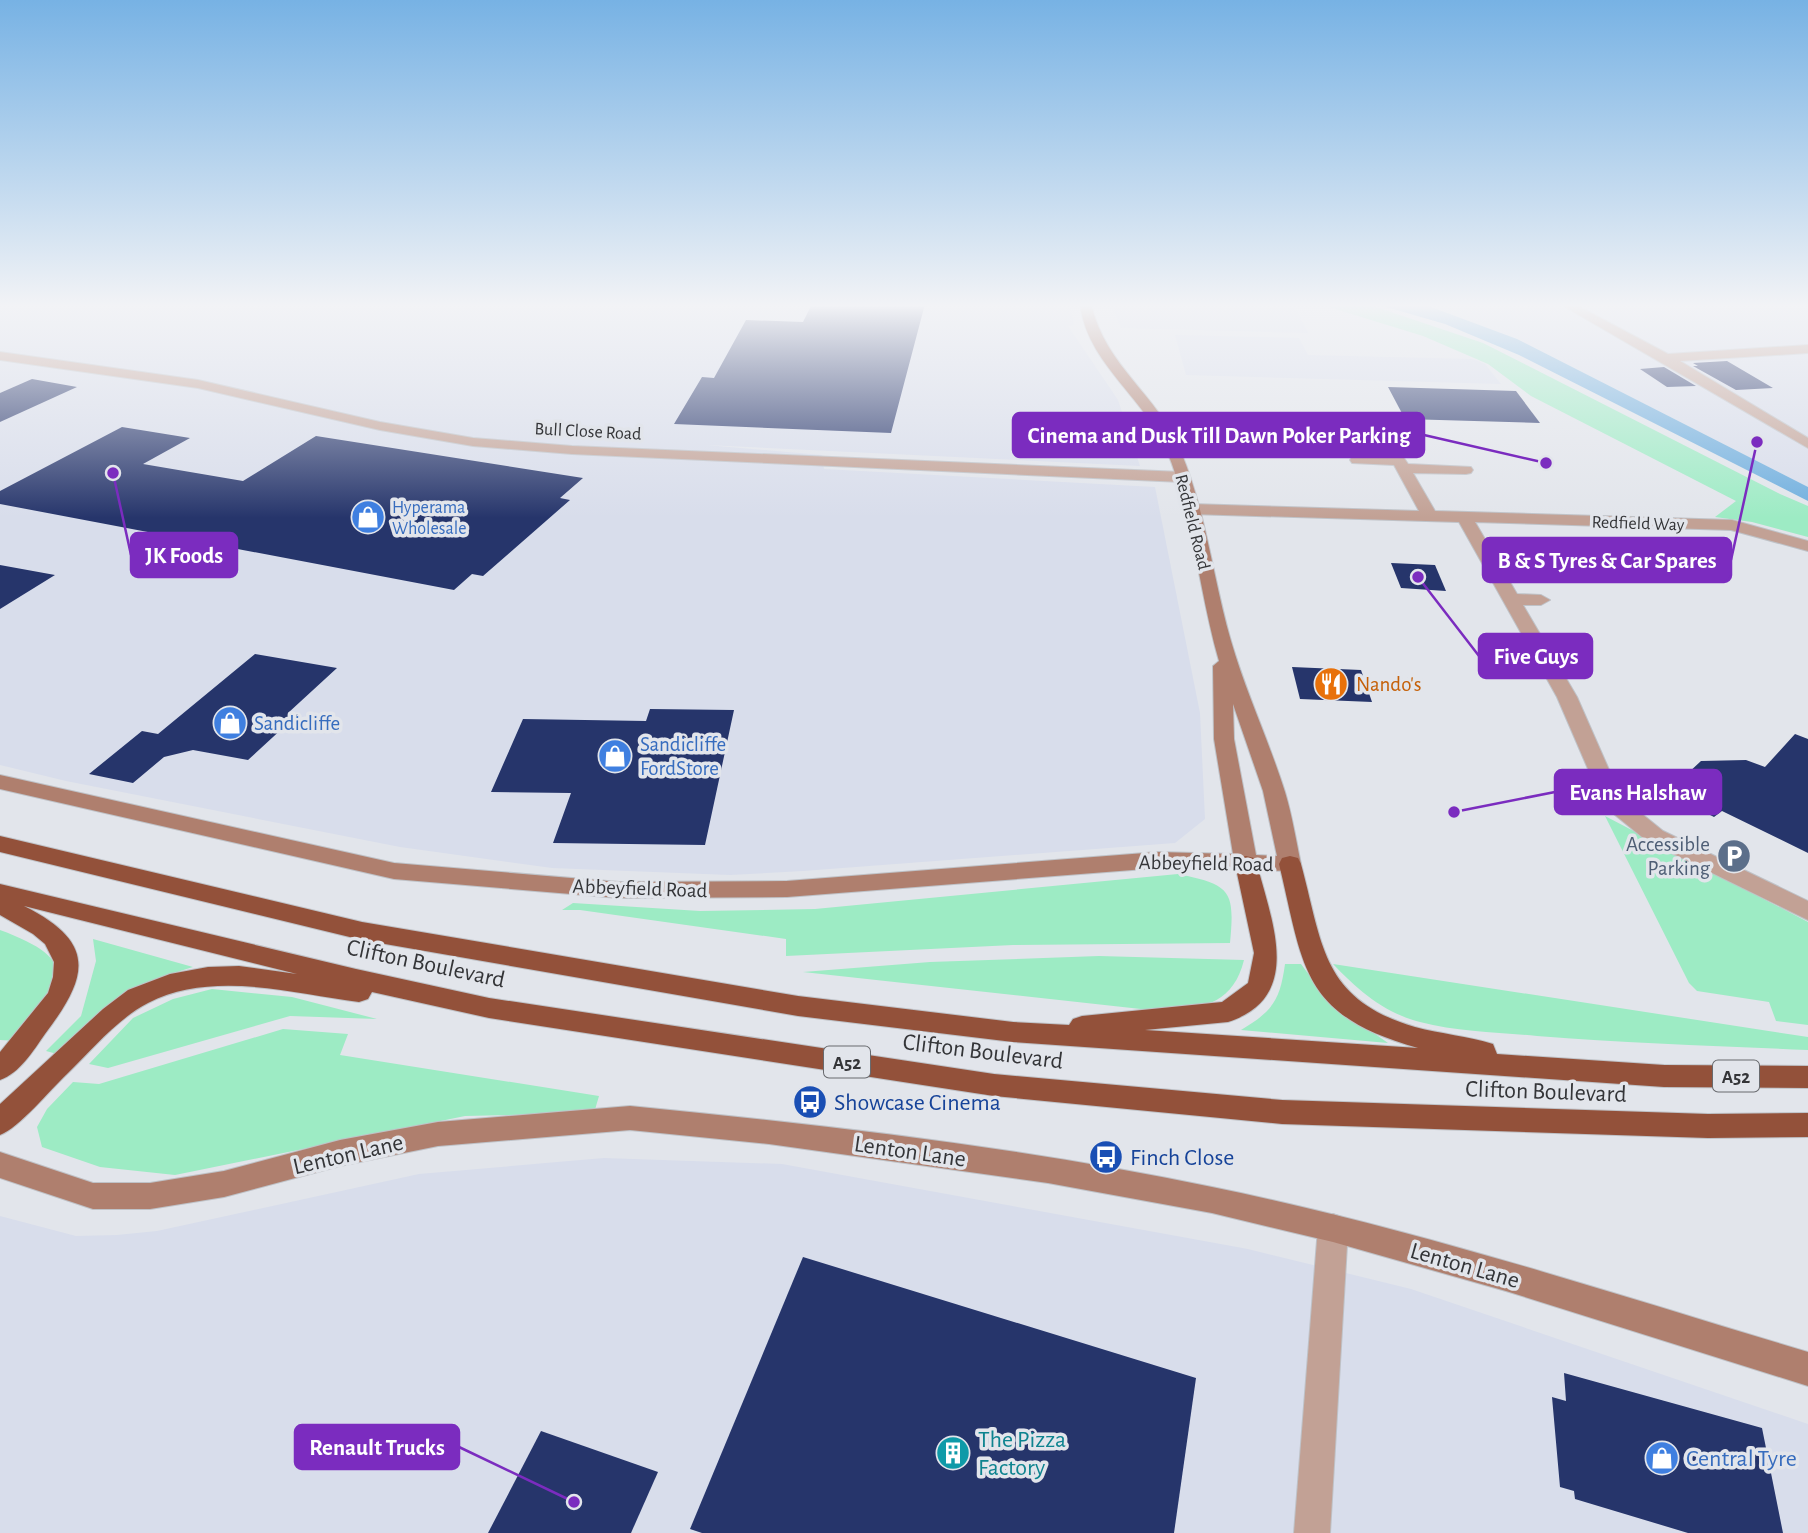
<svg xmlns="http://www.w3.org/2000/svg" width="1808" height="1533" font-family="'Alegreya Sans',sans-serif">
  <rect width="100%" height="100%" fill="#e2e5eb"/>
  <g fill="#d8ddeb">
    <path d="M0 304H1070L1074 325 1068 326 1118 400 1140 466 706 445 822 455 824 469 1155 487 1200 713 1205 819 1175 843 803 871 730 875 552 868 400 847 66 781 0 765Z"/>
    <path d="M1111 304H1294L1308 333 1121 328Z"/>
    <path d="M1423 304H1802L1808 306V487L1517 339Z"/>
    <path d="M1175 335 1299 338 1308 355 1473 359 1485 364 1501 384 1186 375Z"/>
    <path d="M604 1158 782 1164 1248 1249 1411 1289 1808 1424V1533H0V1216L76 1236 117 1235 157 1231 419 1174Z"/>
  </g>
  <g fill="#9debc4">
    <path d="M1319 304H1367L1483 343 1780 494 1808 506V537L1752 522 1715 517 1736 501 1531 396 1488 364 1423 336Z"/>
    <path d="M1605 816 1808 922V1025L1776 1021 1769 1002 1697 991 1689 983Z"/>
    <path d="M1178 874C1231 885 1235 890 1230 943L1013 945 786 956V939L580 910H562L573 903 700 911 815 909Z"/>
    <path d="M0 930C84 961 63 983 18 1041L0 1040Z"/>
    <path d="M93 939 193 967C130 986 102 1007 57 1054L46 1051 81 1016 96 961Z"/>
    <path d="M1099 956 1244 960C1234 1001 1206 1008 1168 1012L803 972 930 962Z"/>
    <path d="M1285 964H1301C1325 998 1354 1019 1388 1043L1241 1030C1273 1011 1280 1000 1285 964Z"/>
    <path d="M1333 964 1808 1037V1050C1718 1046 1627 1043 1537 1036 1498 1032 1458 1032 1420 1022 1384 1013 1358 990 1333 964Z"/>
    <path d="M212 989 292 997 377 1019 290 1016 108 1068 89 1064 133 1018 173 999Z"/>
    <path d="M283 1029 348 1034 340 1055 599 1096 594 1113 465 1116 175 1175 100 1167 42 1147 37 1127 47 1109 73 1082 99 1084Z"/>
  </g>
  <path fill="#6eaede" d="M1376 304H1423L1517 339 1808 487V501L1519 355 1445 324Z"/>
  <g fill="#26356b">
    <path d="M812 304H925L891 433 674 424 702 377 714 378 746 320 803 322Z"/>
    <path d="M1727 361 1773 388 1736 390 1693 366H1698L1693 363Z"/>
    <path d="M1664 367 1696 386 1667 387 1640 369Z"/>
    <path d="M32 379 77 387 0 422V393Z"/>
    <path d="M1388 387 1516 391 1540 423 1405 419Z"/>
    <path d="M122 427 190 438 143 464 243 481 316 436 583 478 560 498 570 500 483 576 472 574 454 590 0 504V491Z"/>
    <path d="M1391 563 1435 565 1446 591 1401 588Z"/>
    <path d="M0 565 55 575 0 609Z"/>
    <path d="M255 654 337 668 288 713 298 714 248 760 193 750 164 757 133 783 89 774 142 731 158 734Z"/>
    <path d="M1292 667 1361 670 1372 702 1300 699Z"/>
    <path d="M650 709 734 710 705 845 553 843 571 793 491 792 523 719 646 721Z"/>
    <path d="M1795 734 1808 739V853L1722 811 1714 817 1675 797 1673 787 1701 761 1746 760 1765 767Z"/>
    <path d="M803 1257 1196 1378 1174 1533H702L690 1529Z"/>
    <path d="M1564 1373 1762 1428 1783 1533H1688L1575 1499 1574 1491 1560 1487 1552 1397 1566 1401Z"/>
    <path d="M541 1431 658 1472 631 1533H488Z"/>
  </g>
  <g fill="none" stroke-linecap="round" stroke-linejoin="round">
    <g stroke="#bfc2c7" stroke-width="2">
      <g id="street">
        <path d="M1560 304H1574L1668 354 1808 345V353L1680 361 1808 438V448Z"/>
        <path d="M0 352 198 380 380 422 473 438 572 446 1182 472 1190 477 1182 482 572 454 473 446 380 430 198 388 0 360Z"/>
        <path d="M1357 456 1399 457 1404 458 1408 464 1471 467 1473 470 1471 473 1466 474 1413 473 1435 511 1732 520 1808 541V551L1731 530 1475 522 1517 594 1541 595 1550 600 1541 605H1523L1577 697 1621 797 1663 831 1808 901V920L1647 841 1604 806 1557 697 1459 522 1191 514 1183 509 1191 504 1419 511 1394 465 1352 463 1350 460 1352 457Z"/>
        <path d="M1333 1214 1344 1218 1348 1228 1330 1533H1294L1318 1228 1322 1218Z"/>
      </g>
    </g>
    <g stroke="#bfc2c7" stroke-width="2">
      <g id="secondary">
        <path d="M1080 304H1091C1106 368 1158 394 1181 452 1206 512 1213 579 1231 641 1246 693 1269 741 1285 792 1292 815 1296 840 1301 864L1298 870 1246 872 1158 868 787 897 619 898 394 879 0 789V775L394 863 619 882 787 881 1158 852 1233 854 1214 739 1213 666 1219 661C1199 593 1193 512 1166 449 1143 396 1087 363 1080 304ZM1233 704 1263 791 1277 856 1256 855 1234 739Z"/>
        <path d="M630 1106C825 1125 1021 1147 1212 1187 1414 1228 1611 1293 1808 1352V1386L1506 1291 1333 1242 1212 1213 1048 1183 769 1144 630 1130 438 1146 340 1166 224 1197 150 1209H93L0 1178V1152L93 1183H150L224 1171 340 1140 438 1122Z"/>
      </g>
    </g>
    <g stroke="#bfc2c7" stroke-width="2">
      <g id="highway">
        <path d="M0 836 362 922 798 996 1013 1022 1069 1025 1073 1019 1082 1016 1222 1002 1248 983 1254 953 1235 864 1238 858 1246 856 1254 858 1257 864C1271 920 1305 997 1228 1022L1145 1030 1418 1048C1300 1015 1304 967 1279 864L1282 858 1290 856 1298 858 1301 864C1323 945 1321 999 1415 1027 1441 1034 1468 1036 1493 1044L1497 1054 1664 1065 1808 1066V1088L1664 1087 1013 1042 798 1016 362 940 0 852Z"/>
        <path d="M0 884 356 969 489 998 994 1074 1282 1100 1708 1114 1808 1113V1137L1708 1138 1282 1124 994 1096 489 1018 372 992 368 999 359 1002C291 993 212 970 148 1003 117 1019 91 1051 67 1074 50 1090 19 1128 0 1135V1104L103 1009 128 990 170 974 208 967 239 966 297 974 24 906C98 943 88 977 45 1034 33 1051 20 1073 0 1080V1052L48 993 53 977 54 962 45 944 33 934 0 915Z"/>
      </g>
    </g>
    <use href="#street" fill="#c2a195" fill-rule="evenodd"/>
    <use href="#secondary" fill="#af7f6e" fill-rule="evenodd"/>
    <use href="#highway" fill="#93513a" fill-rule="evenodd"/>
  </g>
  <linearGradient id="sky" x2="0" y2="1"><stop stop-color="#77b2e4"/><stop offset="0.59" stop-color="#f2f3f6"/><stop offset="1" stop-color="#f2f3f6" stop-opacity="0"/></linearGradient>
  <rect width="1808" height="518" fill="url(#sky)"/>
  <defs>
    <g id="shop-disc" transform="scale(1.75)"><circle r="9.5" fill="#3f7fe0" stroke="#e2e5eb"/><path d="M-5-2.5h2.3a2.7 3.5 0 0 1 5.4 0H5L5.5 6h-11ZM-1.5-2.5h3a1.5 2.3 0 0 0-3 0Z" fill="#fff"/></g>
    <g id="restaurant-disc" transform="scale(1.75)"><circle r="9.5" fill="#e8710a" stroke="#e2e5eb"/><path d="M-5-6h1v4h1v-4h1v4h1v-4h1v5L-1.5 .5V6h-2V.5L-5-1ZM5-6V6H3V1.5H1.5Q1.5-4 5-6Z" fill="#fff"/></g>
    <g id="parking-disc" transform="scale(1.75)"><circle r="9.5" fill="#5c6f8a" stroke="#e2e5eb"/><path d="M-3.5-5.5H1a3.5 3.5 0 0 1 0 7H-1V5.5H-3.5ZM-1-3.4V-.6H.8a1.4 1.4 0 0 0 0-2.8Z" fill="#fff"/></g>
    <g id="bus-disc" transform="scale(1.75)"><circle r="9.5" fill="#1a4fb4" stroke="#e2e5eb"/><path d="M-5-6H5V4H4V6H2V4H-2V6H-4V4H-5ZM-3.5-4V0h7V-4ZM-3.5 1.2v1.5H-2V1.2ZM2 1.2v1.5H3.5V1.2Z" fill="#fff"/></g>
    <g id="building-disc" transform="scale(1.75)"><circle r="9.5" fill="#0f9aa8" stroke="#e2e5eb"/><path d="M-4-6H4V6H1V3H-1V6H-4ZM-2.5-4.3h1.7v1.8h-1.7ZM.8-4.3h1.7v1.8H.8ZM-2.5-1h1.7V.8h-1.7ZM.8-1h1.7V.8H.8Z" fill="#fff"/></g>
  </defs>
  <g fill-rule="evenodd">
    <use href="#shop-disc" x="368" y="517"/>
    <use href="#restaurant-disc" x="1331" y="684"/>
    <use href="#shop-disc" x="230" y="723"/>
    <use href="#shop-disc" x="615" y="756"/>
    <use href="#parking-disc" x="1734" y="856"/>
    <use href="#bus-disc" x="810" y="1102"/>
    <use href="#bus-disc" x="1106" y="1157"/>
    <use href="#building-disc" x="953" y="1453"/>
    <use href="#shop-disc" x="1662" y="1458"/>
  </g>
  <g text-anchor="middle" stroke-width="7" stroke-linejoin="round" paint-order="stroke">
    <g font-size="18" fill="#343538" stroke="#e2e5eb">
      <text transform="translate(588 431) rotate(3)" y="6">Bull Close Road</text>
      <text transform="translate(1193 522) rotate(76)" y="6">Redfield Road</text>
      <text transform="translate(1638 523) rotate(2)" y="6">Redfield Way</text>
    </g>
    <g font-size="18" fill="#366cbe" stroke="#e2e5eb" text-anchor="start">
      <text x="392" y="513">Hyperama<tspan x="392" dy="21">Wholesale</tspan></text>
    </g>
    <g fill="#e2e5eb" stroke="#686a6e" stroke-width="2">
      <rect x="824" y="1046.5" width="46" height="31" rx="5"/>
      <rect x="1713" y="1060.5" width="46" height="31" rx="5"/>
    </g>
    <g font-size="19" font-weight="bold" fill="#343538">
      <text x="847" y="1069">A52</text>
      <text x="1736" y="1083">A52</text>
    </g>
    <g font-size="21" fill="#c56008" stroke="#e2e5eb" text-anchor="start">
      <text x="1356" y="691">Nando's</text>
    </g>
    <g font-size="21" fill="#366cbe" stroke="#e2e5eb" text-anchor="start">
      <text x="254" y="730">Sandicliffe</text>
      <text x="640" y="751">Sandicliffe<tspan x="640" dy="24">FordStore</tspan></text>
    </g>
    <g font-size="21" fill="#4e5e75" stroke="#e2e5eb" text-anchor="end">
      <text x="1710" y="851">Accessible<tspan x="1710" dy="24">Parking</tspan></text>
    </g>
    <g font-size="21" fill="#343538" stroke="#e2e5eb">
      <text transform="translate(1206 863) rotate(1)" y="7">Abbeyfield Road</text>
      <text transform="translate(640 888) rotate(2)" y="7">Abbeyfield Road</text>
    </g>
    <g font-size="24" fill="#343538" stroke="#e2e5eb">
      <text transform="translate(426 963) rotate(12)" y="8">Clifton Boulevard</text>
      <text transform="translate(983 1051) rotate(7)" y="8">Clifton Boulevard</text>
      <text transform="translate(1546 1091) rotate(2)" y="8">Clifton Boulevard</text>
      <text transform="translate(910 1151) rotate(8)" y="8">Lenton Lane</text>
      <text transform="translate(348 1154) rotate(-13)" y="8">Lenton Lane</text>
      <text transform="translate(1465 1265) rotate(16)" y="8">Lenton Lane</text>
    </g>
    <g font-size="24" fill="#164399" stroke="#e2e5eb" text-anchor="start">
      <text x="834" y="1110">Showcase Cinema</text>
      <text x="1130" y="1165">Finch Close</text>
    </g>
    <g font-size="24" fill="#0d838f" stroke="#e2e5eb" text-anchor="start">
      <text x="978" y="1447">The Pizza<tspan x="978" dy="28">Factory</tspan></text>
    </g>
    <g font-size="24" fill="#366cbe" stroke="#e2e5eb" text-anchor="start">
      <text x="1686" y="1466">Central Tyre</text>
    </g>
  </g>
  <path fill="none" stroke="#7b2cbf" stroke-width="2.5" d="M1546 463L1424 435M113 473L131 555M1757 442L1731 560M1418 577L1479 656M1454 812L1555 792M574 1502L459 1447"/>
  <g fill="#7b2cbf" stroke="#e2e5eb" stroke-width="2.5">
    <circle cx="1546" cy="463" r="7"/>
    <circle cx="113" cy="473" r="7"/>
    <circle cx="1757" cy="442" r="7"/>
    <circle cx="1418" cy="577" r="7"/>
    <circle cx="1454" cy="812" r="7"/>
    <circle cx="574" cy="1502" r="7"/>
  </g>
  <g fill="#7b2cbf" stroke="#7b2cbf" stroke-width="2.5">
    <rect x="1013" y="413" width="411" height="44" rx="7"/>
    <rect x="131" y="533" width="106" height="44" rx="7"/>
    <rect x="1483" y="538" width="248" height="44" rx="7"/>
    <rect x="1479" y="634" width="113" height="44" rx="7"/>
    <rect x="1555" y="770" width="166" height="44" rx="7"/>
    <rect x="295" y="1425" width="164" height="44" rx="7"/>
  </g>
  <g font-size="23" text-anchor="middle" font-weight="bold" fill="#fff">
    <text x="1219" y="443">Cinema and Dusk Till Dawn Poker Parking</text>
    <text x="184" y="563">JK Foods</text>
    <text x="1607" y="568">B &amp; S Tyres &amp; Car Spares</text>
    <text x="1536" y="664">Five Guys</text>
    <text x="1638" y="800">Evans Halshaw</text>
    <text x="377" y="1455">Renault Trucks</text>
  </g>
</svg>
